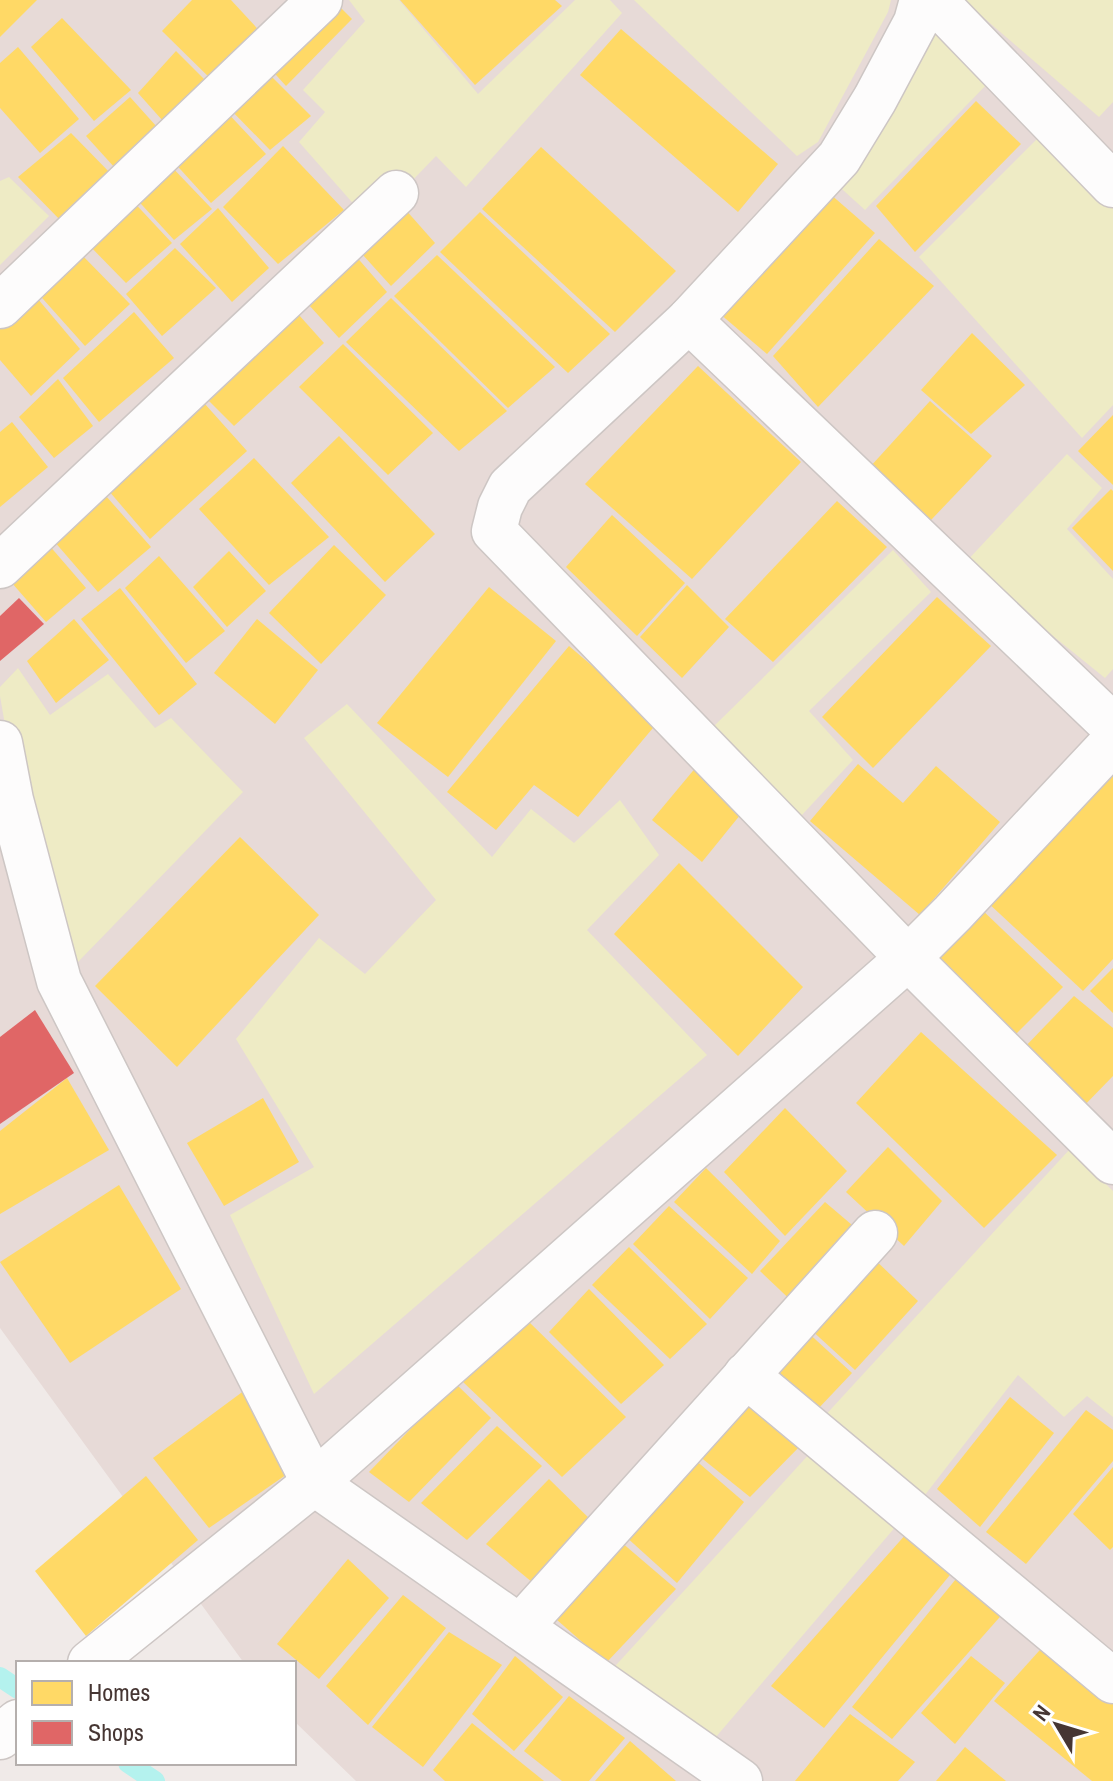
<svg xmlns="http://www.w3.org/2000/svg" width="1113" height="1781" font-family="'Archivo Narrow',sans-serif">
  <rect width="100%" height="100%" fill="#f0eae8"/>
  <path fill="#e7dad7" d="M0 0H1113V1781H356L294 1721V1663H244L0 1328Z"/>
  <g fill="#eeebc5">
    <path d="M349 0H399L478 94 575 0H610L622 13 466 187 436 156 405 188 358 209 299 142 325 112 303 90 365 21Z"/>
    <path d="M634 0H891L888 12 818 142 797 156Z"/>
    <path d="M963 0H1113V102L1099 117Z"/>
    <path d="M933 17 992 79 865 210 833 181Z"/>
    <path d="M1045 131 1113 204V405L1082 438 919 257Z"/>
    <path d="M9 177 49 216 0 265V181Z"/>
    <path d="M1067 454 1102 488 1067 529 1113 579V669L1105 678 964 564Z"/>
    <path d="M893 550 931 592 809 711 853 760 801 816 737 752 710 730Z"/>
    <path d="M18 668 50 715 108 674 155 728 171 718 243 792 78 962 43 878 18 800 0 696V687Z"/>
    <path d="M347 704 492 857 531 809 574 843 620 800 659 855 587 930 707 1055 314 1394 230 1215 314 1167 236 1039 319 938 365 974 436 900 304 738Z"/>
    <path d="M1070 1149 1113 1191V1417L1087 1396 1064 1417 1018 1375 921 1500 821 1420Z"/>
    <path d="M812 1451 897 1525 709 1745 607 1675Z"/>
  </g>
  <g fill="#ffd966">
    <path d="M0 0H37L0 37Z"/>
    <path d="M192 0H231L267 39 218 86 162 31Z"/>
    <path d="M400 0H555L562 6 475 85Z"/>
    <path d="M334 1 352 19 286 86 268 66Z"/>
    <path d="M62 18 131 90 94 121 31 47Z"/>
    <path d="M621 29 778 164 738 212 580 75Z"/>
    <path d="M18 47 79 119 40 153 0 108V63Z"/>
    <path d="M176 51 215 90 171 130 138 93Z"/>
    <path d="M265 70 311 116 270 150 228 107Z"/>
    <path d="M130 97 166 137 125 179 86 136Z"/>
    <path d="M976 101 1021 144 915 252 876 206Z"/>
    <path d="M224 109 266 154 211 203 171 159Z"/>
    <path d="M71 133 115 178 65 225 18 177Z"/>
    <path d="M283 146 344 210 278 264 223 207Z"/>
    <path d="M541 147 676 271 615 332 482 209Z"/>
    <path d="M167 162 212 209 174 240 132 194Z"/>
    <path d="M829 193 875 233 767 354 719 313Z"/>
    <path d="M128 196 172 243 126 283 84 240Z"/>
    <path d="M397 200 435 243 391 286 353 244Z"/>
    <path d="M218 208 269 268 232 302 180 244Z"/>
    <path d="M480 212 610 334 568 373 440 252Z"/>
    <path d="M879 239 934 286 818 407 773 356Z"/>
    <path d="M348 247 387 292 339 338 298 293Z"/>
    <path d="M175 248 216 288 162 336 126 294Z"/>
    <path d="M77 250 130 304 85 346 35 290Z"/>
    <path d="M437 255 555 367 508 408 394 296Z"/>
    <path d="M32 292 80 349 31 396 0 360V323Z"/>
    <path d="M391 298 507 411 459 451 346 342Z"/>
    <path d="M290 305 324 343 234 426 199 391Z"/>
    <path d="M134 312 174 358 99 422 63 378Z"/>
    <path d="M972 333 1025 385 971 434 921 390Z"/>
    <path d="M343 344 433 433 388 475 299 387Z"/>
    <path d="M698 366 801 462 692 579 585 484Z"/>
    <path d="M58 379 93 426 54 458 19 417Z"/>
    <path d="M196 394 247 451 150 539 103 484Z"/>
    <path d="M930 401 992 456 931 520 870 467Z"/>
    <path d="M1113 415V485L1078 451Z"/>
    <path d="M12 422 48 467 0 507V432Z"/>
    <path d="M339 436 435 534 385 582 291 483Z"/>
    <path d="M254 458 329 537 269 585 199 509Z"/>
    <path d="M98 487 151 547 98 592 47 533Z"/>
    <path d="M1111 489 1113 491V571L1072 528Z"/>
    <path d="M837 501 887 547 773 662 725 619Z"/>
    <path d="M612 515 685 583 637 636 566 567Z"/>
    <path d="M42 537 86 588 46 622 5 575Z"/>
    <path d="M334 545 386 595 321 664 269 613Z"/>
    <path d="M229 551 266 591 227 627 193 587Z"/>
    <path d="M159 556 225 631 186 663 125 588Z"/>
    <path d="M687 585 729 627 682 678 640 637Z"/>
    <path d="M489 587 556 641 448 777 377 723Z"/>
    <path d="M120 588 197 684 159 715 81 619Z"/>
    <path d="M937 597 991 646 873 768 822 717Z"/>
    <path d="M74 619 109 660 56 703 27 661Z"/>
    <path d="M257 619 318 670 275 724 214 673Z"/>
    <path d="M569 646 658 722 578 817 534 785 496 830 447 792Z"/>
    <path d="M858 764 903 803 936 766 1000 822 920 915 810 821Z"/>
    <path d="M697 766 745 809 702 862 652 820Z"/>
    <path d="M1113 767V959L1083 991 986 901Z"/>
    <path d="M240 837 319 915 177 1067 95 986Z"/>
    <path d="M679 863 803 987 738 1056 614 934Z"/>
    <path d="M979 907 1063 987 1012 1038 930 963Z"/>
    <path d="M1113 968V1013L1090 991Z"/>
    <path d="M1074 996 1113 1028V1076L1077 1113 1021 1051Z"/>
    <path d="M921 1032 1057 1155 984 1228 856 1103Z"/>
    <path d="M67 1078 109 1150 0 1214V1131Z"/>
    <path d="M263 1098 299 1162 224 1206 187 1143Z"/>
    <path d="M785 1108 847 1171 785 1236 724 1172Z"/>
    <path d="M888 1147 942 1201 904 1246 846 1192Z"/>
    <path d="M706 1168 780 1241 752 1274 674 1202Z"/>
    <path d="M119 1185 181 1289 70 1363 0 1262Z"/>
    <path d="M825 1202 865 1236 799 1308 760 1271Z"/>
    <path d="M669 1206 748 1278 710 1319 633 1244Z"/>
    <path d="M629 1247 707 1324 670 1359 592 1285Z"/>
    <path d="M870 1255 918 1301 855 1370 808 1327Z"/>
    <path d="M589 1289 664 1365 621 1404 549 1332Z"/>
    <path d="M527 1320 626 1417 562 1477 462 1381Z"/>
    <path d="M804 1329 852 1373 816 1411 768 1370Z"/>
    <path d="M455 1383 491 1418 409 1502 369 1472Z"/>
    <path d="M245 1390 293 1470 209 1528 153 1458Z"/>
    <path d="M754 1395 806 1440 750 1497 699 1456Z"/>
    <path d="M1010 1397 1054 1433 980 1527 937 1489Z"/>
    <path d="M1086 1410 1113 1430V1461L1026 1564 986 1532Z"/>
    <path d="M497 1426 542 1466 467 1540 421 1503Z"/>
    <path d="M693 1458 744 1502 677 1583 624 1535Z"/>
    <path d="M1113 1467V1547L1110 1550 1073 1514Z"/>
    <path d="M146 1476 198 1540 86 1636 35 1571Z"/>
    <path d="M549 1479 596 1525 538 1587 486 1544Z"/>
    <path d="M907 1533 954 1570 824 1728 771 1686Z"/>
    <path d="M614 1536 676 1589 606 1663 548 1612Z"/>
    <path d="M348 1559 389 1598 319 1679 277 1644Z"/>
    <path d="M960 1574 1006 1610 892 1739 852 1707Z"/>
    <path d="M403 1595 446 1628 368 1725 326 1686Z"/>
    <path d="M449 1632 502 1665 423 1767 372 1727Z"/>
    <path d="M1048 1641 1113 1694V1781H1092L994 1701Z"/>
    <path d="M515 1656 563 1697 514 1751 472 1714Z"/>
    <path d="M971 1656 1005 1683 955 1744 921 1713Z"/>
    <path d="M569 1696 625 1738 589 1781H562L524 1751Z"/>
    <path d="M850 1714 915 1762 898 1781H795Z"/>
    <path d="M472 1723 544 1781H445L433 1770Z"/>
    <path d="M630 1741 676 1781H595Z"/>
    <path d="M965 1747 1006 1781H936Z"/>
  </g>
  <g fill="#e06666">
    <path d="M19 598 44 624 0 661V616Z"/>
    <path d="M35 1010 74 1073 0 1124V1037Z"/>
  </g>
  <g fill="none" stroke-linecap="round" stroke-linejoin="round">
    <g stroke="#b4f2ee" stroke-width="20">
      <path d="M0 1677 18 1689"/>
      <path d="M128 1763 155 1781"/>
    </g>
    <g stroke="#cdc6c4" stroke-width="47">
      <g id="minor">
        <path d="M922 0 916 22 875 99 839 158 689 320 510 487 500 507 494 531 908 958 1113 1162"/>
        <path d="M934 0 1113 185"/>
        <path d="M0 306 320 0"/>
        <path d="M689 320 1113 726"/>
        <path d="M0 566 396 193"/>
        <path d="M0 743 11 800 59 981 314 1483 740 1781"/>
        <path d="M746 1375 1113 1681"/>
        <path d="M520 1627 875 1233"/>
        <path d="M90 1663 314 1483 908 958 953 913 1113 742"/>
        <path d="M0 1737 18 1722"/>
      </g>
    </g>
    <use href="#minor" stroke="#fdfcfc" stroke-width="44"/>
  </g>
  <rect x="16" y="1661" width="280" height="104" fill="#ffffff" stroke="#b5afad" stroke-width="2"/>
  <rect x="32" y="1681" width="40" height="24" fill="#ffd966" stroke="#b5afad" stroke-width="2"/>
  <text x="88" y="1701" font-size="24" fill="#463633">Homes</text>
  <rect x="32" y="1721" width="40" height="24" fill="#e06666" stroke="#b5afad" stroke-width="2"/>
  <text x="88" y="1741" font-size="24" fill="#463633">Shops</text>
  <g transform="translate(1057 1725) rotate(308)" stroke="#ffffff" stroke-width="6" paint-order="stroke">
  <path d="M0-6L14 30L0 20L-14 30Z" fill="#463633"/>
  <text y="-12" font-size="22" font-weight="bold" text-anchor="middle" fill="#463633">N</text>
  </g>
</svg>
